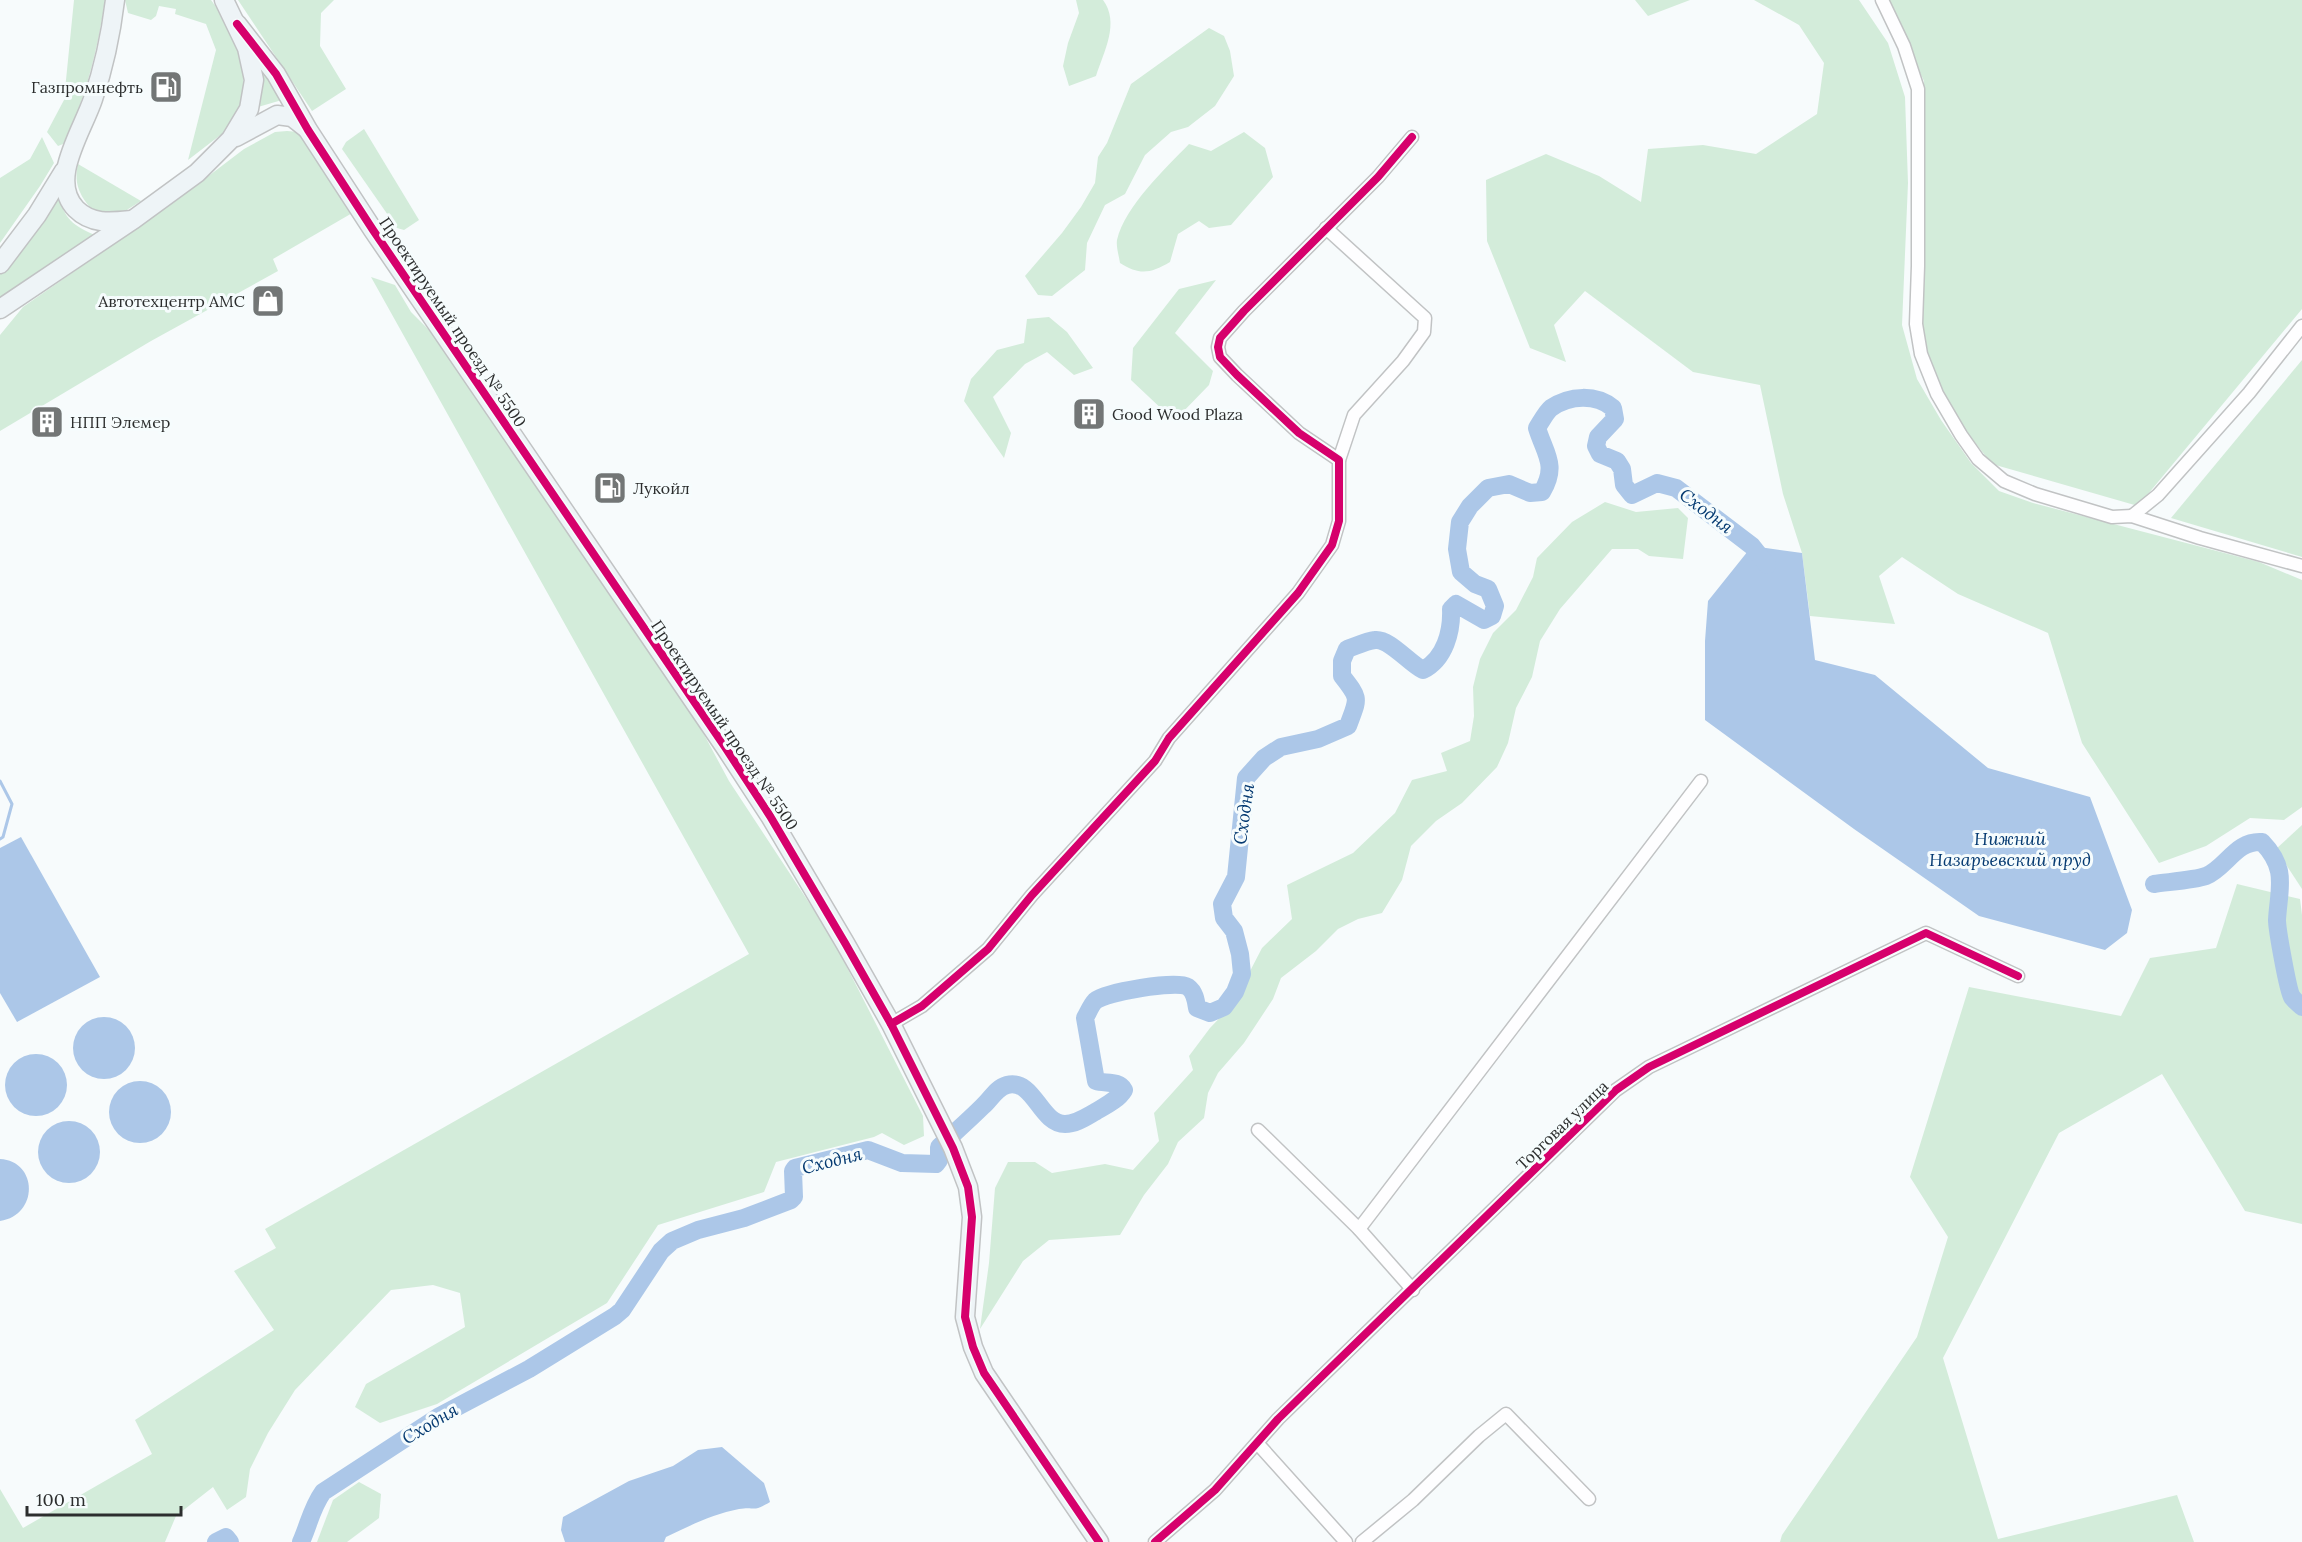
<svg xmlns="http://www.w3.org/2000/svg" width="2302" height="1542" font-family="Lora,serif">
  <rect width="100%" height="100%" fill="#f7fbfc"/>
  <g fill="#d3ecda">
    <path d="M74 0H105C98 48 87 91 68 136L63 144 58 146 47 132 64 100Z"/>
    <path d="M125 0H211L219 11 243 63 244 99 227 130 188 160 216 50 206 24 175 14 176 9 159 6 156 16 151 20 128 13Z"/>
    <path d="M238 0H334L321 13 320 46 346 89 312 111Z"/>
    <path d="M1076 0H1103C1120 23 1104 51 1096 76L1069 86 1063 66 1068 43 1079 13Z"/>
    <path d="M1635 0H1690L1648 16Z"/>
    <path d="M1754 0H1859L1888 43 1905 97 1908 183 1902 325 1917 379 1941 420 1971 463 1999 491 2033 503 2259 562 2302 580V807L2284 820 2250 818 2206 846 2159 863 2082 743 2048 633 1958 594 1902 557 1879 576 1895 624 1810 616 1802 553 1783 494 1760 385 1693 372 1585 291 1554 325 1566 362 1530 348 1487 241 1486 180 1546 154 1599 176 1641 202 1648 149 1703 145 1756 154 1817 114 1824 63 1799 25Z"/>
    <path d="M1885 0H2302V309L2138 506 1992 464 1954 416 1919 337 1924 81Z"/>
    <path d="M1209 28 1224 36 1230 51 1234 76 1215 106 1188 127 1171 132 1145 155 1125 194 1105 205 1087 243 1085 270 1052 296 1038 295 1025 276 1062 233 1081 207 1095 183 1098 157 1107 143 1131 84Z"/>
    <path d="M261 70H264L282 100 258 107Z"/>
    <path d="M364 129 419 220 404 230 397 228 342 149 346 142Z"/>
    <path d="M287 131 299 132 354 212 273 259 278 271 151 341 0 431V335L23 307 177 200 244 149 275 132Z"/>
    <path d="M1244 132 1265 148 1273 177 1231 225 1209 228 1199 221 1178 234 1170 262C1150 274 1139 275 1120 263 1119 256 1116 247 1117 240 1125 206 1166 168 1189 144L1211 151Z"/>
    <path d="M42 137 54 163 40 186 0 243V178L30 159Z"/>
    <path d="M78 164 141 201 122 213H95C81 198 73 185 78 164Z"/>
    <path d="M58 196C66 220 72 225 95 235L0 298V273L26 242Z"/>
    <path d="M371 277 395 285 411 312 434 335 700 727 729 781 831 936 923 1116 924 1136 904 1145 882 1133 874 1137 776 1162 764 1192 658 1225 607 1303 437 1404 380 1423 355 1407 366 1384 465 1327 460 1293 433 1285 391 1290 295 1390 268 1433 250 1469 246 1497 227 1510 213 1487 176 1516 165 1542H0V1489L23 1528 152 1454 135 1420 274 1330 234 1271 276 1248 265 1229 749 954Z"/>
    <path d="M1216 280 1175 333 1213 371 1209 385 1176 419 1166 413 1131 380 1133 348 1179 289Z"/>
    <path d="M1049 317 1067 332 1093 368 1074 375 1047 352 1025 364 993 397 1011 433 1004 458 964 401 971 379 997 350 1024 343 1027 319Z"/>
    <path d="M2302 360V557L2171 518Z"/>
    <path d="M1605 502 1636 512 1678 508 1688 518 1683 559 1649 556 1638 549H1612L1560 609 1540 641 1532 677 1516 708 1508 743 1497 767 1462 803 1436 821 1411 846 1402 880 1382 913 1358 919 1338 929 1316 951 1281 978 1273 999 1244 1043 1218 1073 1208 1093 1204 1118 1178 1142 1168 1164 1144 1195 1120 1235 1049 1240 1023 1261 980 1329 989 1263 995 1188 1008 1162H1035L1052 1173 1105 1164 1133 1170 1159 1141 1154 1113 1193 1070 1189 1056 1210 1028 1233 1004 1262 948 1292 919 1287 885 1353 853 1395 813 1412 780 1447 771 1441 753 1470 741 1474 716 1473 687 1480 659 1493 633 1516 610 1533 577 1537 558 1572 522Z"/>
    <path d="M2302 825V889L2276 849Z"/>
    <path d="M2237 884 2300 899 2302 915V1224L2245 1211 2162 1074 2059 1133 1943 1358 1998 1539 2177 1495 2194 1542H1780L1782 1535 1917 1337 1948 1237 1910 1177 1969 987 2121 1016 2150 958 2216 948Z"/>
    <path d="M359 1482 381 1494 379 1518 347 1542H317L333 1500Z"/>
  </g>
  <g fill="#acc7e8">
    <path d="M1752 546 1802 553 1815 660 1875 675 1988 768 2090 797 2132 910 2127 933 2105 950 1979 916 1854 829 1705 720V641L1708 601Z"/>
    <path d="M21 837 100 977 17 1022 0 993V848Z"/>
    <circle cx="104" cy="1048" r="31"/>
    <circle cx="36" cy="1085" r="31"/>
    <circle cx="140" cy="1112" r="31"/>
    <circle cx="69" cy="1152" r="31"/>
    <path d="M0 1159C38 1161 39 1215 0 1221Z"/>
    <path d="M722 1447 764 1483 770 1502C752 1513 756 1506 739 1509 713 1514 689 1526 666 1537L664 1542H565L561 1530 563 1517 629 1481 673 1466 698 1450Z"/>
  </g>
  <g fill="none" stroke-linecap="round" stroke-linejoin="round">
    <path stroke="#acc7e8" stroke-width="3" d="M0 781 12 804 3 837 0 839"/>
    <g stroke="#acc7e8" stroke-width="18">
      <path d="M2154 884C2167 882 2195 880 2206 876 2227 867 2236 840 2262 842 2288 869 2279 887 2277 920 2277 929 2288 991 2292 997 2295 1001 2299 1004 2302 1007"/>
      <path d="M216 1542 226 1537 230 1542"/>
      <path d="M301 1542C309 1524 312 1507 323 1492L438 1417 529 1369 615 1316 622 1310 661 1251 672 1241 698 1230 744 1218 791 1200 794 1197 793 1171 795 1168 868 1150 902 1163 936 1164 939 1160V1147C954 1133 969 1120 983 1106 991 1099 996 1088 1007 1085 1034 1078 1040 1124 1065 1124 1076 1124 1086 1117 1095 1112 1105 1106 1118 1100 1124 1090 1119 1080 1105 1084 1096 1081L1085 1018C1088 1013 1091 1005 1095 1001 1106 992 1176 980 1188 987 1195 992 1196 1001 1197 1008L1210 1013 1224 1007 1235 992 1242 974 1240 954 1234 931 1224 918 1222 904 1236 877 1246 778 1264 758 1281 747 1318 739 1348 726C1358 698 1361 700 1342 676V661L1347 649C1356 646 1366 641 1375 640 1389 638 1409 663 1423 670 1445 659 1452 631 1451 609L1456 604 1484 620 1492 616 1495 606 1488 589 1475 584 1461 572 1457 549 1460 522 1470 506 1488 488 1509 484 1530 493 1542 492C1558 465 1545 454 1537 428 1541 422 1546 412 1551 408 1570 395 1596 394 1613 408L1615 419 1598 437 1596 446 1600 454 1617 461 1622 469 1624 485 1632 495 1657 483 1676 488 1752 546 1767 565"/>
    </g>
    <g stroke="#c1c3c4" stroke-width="15">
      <g id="street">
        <path d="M1882 0 1904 46 1918 89V266L1916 324 1921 354 1937 394 1961 435 1978 459 2004 481 2035 494 2112 517 2132 516 2200 538 2302 566"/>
        <path d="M1326 228 1425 318 1424 332 1403 361 1354 415 1339 460"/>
        <path d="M2132 516 2158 495 2249 393 2302 326"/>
        <path d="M891 1024 922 1006 988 949 1032 895 1155 761 1169 738 1298 593 1332 545 1339 521V460L1299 433 1237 375 1220 357 1218 347 1220 338 1244 311 1378 177 1412 137"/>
        <path d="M1258 1130 1359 1229 1413 1290"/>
        <path d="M1359 1229 1701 781"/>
        <path d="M1258 1444 1346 1542"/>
        <path d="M1155 1542 1215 1490 1278 1419 1616 1090 1649 1067 1926 933 2018 976"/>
        <path d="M1362 1542 1413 1500 1479 1436 1506 1414 1589 1499"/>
      </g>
    </g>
    <g stroke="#c1c3c4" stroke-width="21">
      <g id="secondary">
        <path d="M115 0C111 33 104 67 93 99 82 132 48 180 76 209 92 225 112 222 132 220"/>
        <path d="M237 24 276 74 308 130 373 230 725 747 770 816 845 943 891 1024 953 1148 968 1187 972 1217 965 1317 973 1347 984 1373 1099 1542"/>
        <path d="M236 137 277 115 292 117 306 128"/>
        <path d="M0 264 37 215 64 171"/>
        <path d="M0 309 134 219 197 173 231 139 249 109 254 80 247 48 224 0"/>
      </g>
    </g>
    <use href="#street" stroke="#fefeff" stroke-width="12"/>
    <use href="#secondary" stroke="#eef4f7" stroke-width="18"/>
    <g stroke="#f6fcfd" stroke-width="11">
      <g id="cycleway">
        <path d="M237 24 276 74 308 130 373 230 725 747 770 816 845 943 891 1024 953 1148 968 1187 972 1217 965 1317 973 1347 984 1373 1099 1542"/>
        <path d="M891 1024 922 1006 988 949 1032 895 1155 761 1169 738 1298 593 1332 545 1339 521V460L1299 433 1237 375 1220 357 1218 347 1220 338 1244 311 1378 177 1412 137"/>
        <path d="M1155 1542 1215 1490 1278 1419 1616 1090 1649 1067 1926 933 2018 976"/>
      </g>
    </g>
    <use href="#cycleway" stroke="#d6006c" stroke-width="8"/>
  </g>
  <defs>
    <g id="fuel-square" transform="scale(1.725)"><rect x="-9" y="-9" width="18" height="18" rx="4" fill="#737676" stroke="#f6fcfd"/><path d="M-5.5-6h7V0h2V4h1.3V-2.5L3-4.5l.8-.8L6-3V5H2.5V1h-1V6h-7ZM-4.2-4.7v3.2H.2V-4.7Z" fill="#fff"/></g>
    <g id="shop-square" transform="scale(1.725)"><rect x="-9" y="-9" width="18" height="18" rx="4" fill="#737676" stroke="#f6fcfd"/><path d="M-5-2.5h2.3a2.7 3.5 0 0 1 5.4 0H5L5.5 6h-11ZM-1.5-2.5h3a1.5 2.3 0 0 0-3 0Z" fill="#fff"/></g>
    <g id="building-square" transform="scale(1.725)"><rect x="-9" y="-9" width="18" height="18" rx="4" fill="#737676" stroke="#f6fcfd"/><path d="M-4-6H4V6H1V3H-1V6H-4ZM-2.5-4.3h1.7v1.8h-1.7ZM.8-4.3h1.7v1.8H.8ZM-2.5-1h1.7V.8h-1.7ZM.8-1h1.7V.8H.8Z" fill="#fff"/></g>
  </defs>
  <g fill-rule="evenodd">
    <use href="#fuel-square" x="166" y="87"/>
    <use href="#shop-square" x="268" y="301"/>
    <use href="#building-square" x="1089" y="414"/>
    <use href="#building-square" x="47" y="422"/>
    <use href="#fuel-square" x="610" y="488"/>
  </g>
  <g text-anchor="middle" stroke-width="6" stroke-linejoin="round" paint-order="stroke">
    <g font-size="16" fill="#2c2e2e" stroke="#f6fcfd" text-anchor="start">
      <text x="143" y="93" text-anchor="end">Газпромнефть</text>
      <text x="245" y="307" text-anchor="end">Автотехцентр АМС</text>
      <text x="1112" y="420">Good Wood Plaza</text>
      <text x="70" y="428">НПП Элемер</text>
      <text x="633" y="494">Лукойл</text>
    </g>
    <g font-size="16" fill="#2c2e2e" stroke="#f6fcfd">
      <text transform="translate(453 322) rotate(56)" y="6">Проектируемый проезд № 5500</text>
      <text transform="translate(725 725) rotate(56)" y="6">Проектируемый проезд № 5500</text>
      <text transform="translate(1562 1125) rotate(-44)" y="6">Торговая улица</text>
    </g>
    <g font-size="18" font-style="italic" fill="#053a71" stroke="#f6fcfd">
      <text transform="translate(1706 511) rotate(37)" y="6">Сходня</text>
      <text transform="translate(1244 814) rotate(-82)" y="6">Сходня</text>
      <text x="2010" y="845">Нижний<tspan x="2010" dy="21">Назарьевский пруд</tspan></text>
      <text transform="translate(832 1161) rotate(-14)" y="6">Сходня</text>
      <text transform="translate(430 1424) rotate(-31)" y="6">Сходня</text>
    </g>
  </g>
  <path d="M27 1506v9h154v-9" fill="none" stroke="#2c2e2e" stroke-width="3"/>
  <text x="36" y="1506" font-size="18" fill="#2c2e2e" stroke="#f6fcfd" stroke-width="4.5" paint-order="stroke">100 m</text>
</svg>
